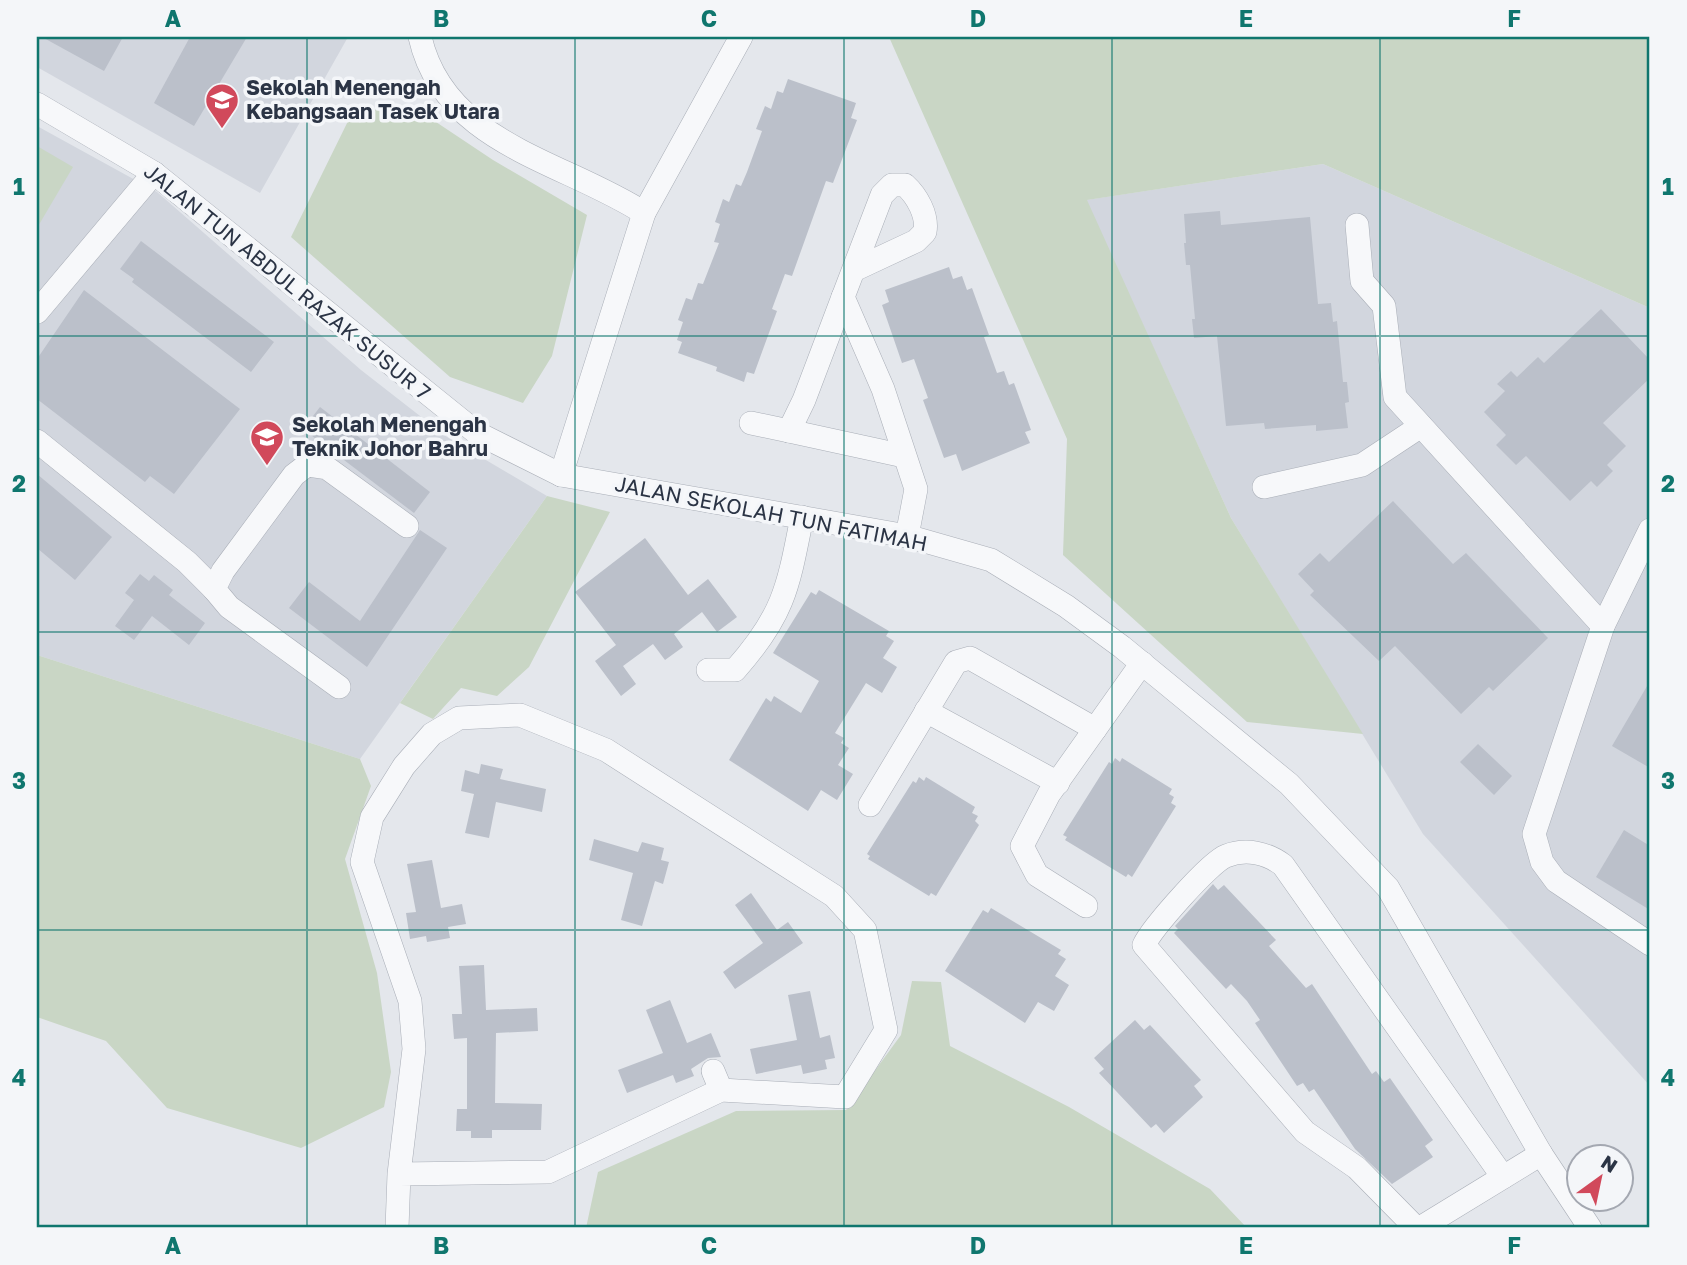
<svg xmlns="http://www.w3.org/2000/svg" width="1687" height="1265" font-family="'Golos Text',sans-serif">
  <rect width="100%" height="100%" fill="#e4e7ec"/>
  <g fill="#d2d6de">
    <path d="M37 37H348L260 193 37 67Z"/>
    <path d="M37 126 157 192 361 370 447 437 547 496 360 759 37 655Z"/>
    <path d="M1323 164 1650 308V1086L1423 834 1231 518 1086 200Z"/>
  </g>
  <g fill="#c9d6c5">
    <path d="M889 37H1650V308L1323 164 1087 200 1231 518 1363 734 1247 722 1063 555 1067 439Z"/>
    <path d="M409 104 493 160 587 215 552 356 523 403 450 377 291 237 352 113Z"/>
    <path d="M37 146 73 167 37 228Z"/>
    <path d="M547 496 610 512 529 667 497 696 461 688 433 719 400 703Z"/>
    <path d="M37 655 360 759 371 786 345 859 377 973 391 1072 384 1107 301 1148 167 1108 106 1041 37 1017Z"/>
    <path d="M912 981 941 982 950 1046 1069 1107 1210 1189 1247 1228H586L598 1172 736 1111 846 1110 901 1035Z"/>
  </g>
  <g fill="#bbc0ca">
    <path d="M42 37H123L104 71Z"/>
    <path d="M190 37H247L194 126 154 103Z"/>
    <path d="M788 79 856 103 851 118 857 120 833 183 826 181 792 276 785 274 772 309 777 311 754 374 747 372 744 382 716 371 717 367 678 353 682 342 677 340 683 322 678 320 686 298 692 300 698 283 703 284 719 243 714 242 720 224 715 222 723 199 729 202 736 184 741 186 747 172 762 131 756 129 765 106 771 109 777 91 783 93Z"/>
    <path d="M1220 211 1221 225 1310 217 1318 304 1331 303 1333 322 1337 321 1343 382H1347L1349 402 1345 403 1348 428 1316 431V425L1265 429 1264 423 1226 426 1217 336 1194 338 1192 319H1195L1190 265H1186L1184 243H1186L1184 214Z"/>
    <path d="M141 241 274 342 251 372 132 282 134 279 120 269Z"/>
    <path d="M949 267 953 279 962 276 967 290 972 288 989 335 984 337 997 373 1004 371 1009 385 1014 383 1031 430 1025 432 1030 443 962 471 956 454 944 458 923 400 928 398 914 359 902 363 882 305 889 302 885 290Z"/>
    <path d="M84 290 240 409 174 494 150 476 145 482 37 399V359Z"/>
    <path d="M1601 309 1650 360V378L1603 423 1626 446 1607 465 1613 471 1597 487 1591 481 1570 501 1526 456 1516 465 1496 445 1506 435 1484 412 1505 391 1497 384 1511 371 1517 377 1538 357 1544 363Z"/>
    <path d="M320 407 430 492 414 513 303 429Z"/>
    <path d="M37 474 112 537 75 580 37 548Z"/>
    <path d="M1393 501 1453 564 1466 553 1548 638 1493 691 1489 687 1461 714 1395 646 1379 661 1310 595 1314 591 1298 574 1320 553 1329 562Z"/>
    <path d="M420 530 447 548 367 667 289 608 309 582 360 621Z"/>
    <path d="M645 538 688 595 708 579 737 617 717 632 702 612 674 634 683 647 665 660 653 644 623 666 636 684 621 696 595 661 616 645 575 592Z"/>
    <path d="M140 574 149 581 154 575 173 590 169 595 205 623 189 645 152 616 134 640 115 626 134 600 125 593Z"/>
    <path d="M819 590 889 631 886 636 894 641 883 658 897 667 882 693 866 683 835 733 844 738 841 743 849 748 838 765 853 774 837 800 821 790 808 811 729 760 766 698 771 702 774 696 801 713 819 681 773 653 811 592 816 595Z"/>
    <path d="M1650 681V768L1612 746Z"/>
    <path d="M1478 744 1512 776 1494 795 1460 762Z"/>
    <path d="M1115 758 1120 762 1122 758 1172 789 1169 794 1174 797 1171 803 1176 806 1132 877 1128 874 1126 877 1065 840 1067 837 1063 835 1109 762 1112 764Z"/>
    <path d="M481 764 503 769 500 779 546 789 542 812 496 802 489 838 465 833 474 794 461 791 465 770 479 774Z"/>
    <path d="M919 777 924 781 926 777 975 807 972 813 978 816 975 821 979 825 936 896 931 893 929 896 868 859 870 856 867 854 913 781 916 783Z"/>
    <path d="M1624 830 1650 846V910L1596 877Z"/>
    <path d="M594 839 638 852 642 842 664 848 661 860 669 862 663 884 655 881 642 926 621 920 633 873 589 860Z"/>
    <path d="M432 860 441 908 462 904 466 924 448 927 450 938 427 942 426 936 410 939 406 913 416 912 407 864Z"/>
    <path d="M1213 884 1218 890 1224 885 1276 940 1269 946 1306 988 1312 984 1372 1074 1376 1071 1384 1082 1390 1078 1433 1140 1425 1146 1433 1157 1392 1184 1355 1149 1314 1089 1309 1092 1303 1083 1297 1086 1255 1023 1260 1020 1247 1001 1231 984 1226 989 1174 933 1178 929 1175 926Z"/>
    <path d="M751 893 777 930 788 922 803 943 735 989 723 972 763 943 735 905Z"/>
    <path d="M991 908 1061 950 1058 954 1066 959 1055 976 1069 985 1054 1011 1038 1002 1025 1023 945 971 983 910 988 913Z"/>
    <path d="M484 965 486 1010 537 1008 538 1031 496 1033 495 1103 542 1104 541 1130H492V1138H471V1131H456L457 1109H467V1038L454 1039 452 1014H462L459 966Z"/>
    <path d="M810 991 820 1038 830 1035 835 1058 825 1060 827 1069 803 1074 801 1065 756 1074 750 1049 797 1040 788 995Z"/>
    <path d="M670 1000 687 1043 711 1033 721 1057 708 1058 691 1069 694 1076 676 1083 673 1075 627 1093 618 1070 663 1053 646 1010Z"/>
    <path d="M1135 1020 1144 1030 1150 1025 1201 1080 1194 1086 1203 1097 1164 1133 1156 1124 1151 1128 1099 1073 1104 1069 1094 1058Z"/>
  </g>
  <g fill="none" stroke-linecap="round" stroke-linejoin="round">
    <g stroke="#a9aeb7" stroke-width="24">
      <g id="minor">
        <path d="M420 37C444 144 564 161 644 213"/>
        <path d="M37 104 154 173 477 433 561 475 907 536 991 560 1066 606 1122 647 1289 784 1388 888 1541 1154 1590 1228"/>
        <path d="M1357 225 1362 281 1384 306 1395 397 1603 626 1534 834 1542 862 1556 881 1650 944"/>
        <path d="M854 270 916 241 925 232C928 215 917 196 905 185H892L882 195 843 297 883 389 916 489 907 536"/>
        <path d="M37 312 154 173"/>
        <path d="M751 423 789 431 804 400 843 297"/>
        <path d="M789 431 904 456"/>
        <path d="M37 441 187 562 214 589"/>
        <path d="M561 475 644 213 741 37"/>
        <path d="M1264 487 1362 465 1421 426"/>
        <path d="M1603 626 1650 530"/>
        <path d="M708 670H735C784 615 788 588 802 517"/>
        <path d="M339 687 229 607 214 589 223 571 294 475 307 465 327 468 407 526"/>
        <path d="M926 711 1058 783"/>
        <path d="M870 805 956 662 970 658 1095 729"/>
        <path d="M1086 906 1037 875 1022 846 1049 794 1142 663"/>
        <path d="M713 1071 721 1090"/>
        <path d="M397 1228 399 1174 414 1049 410 1001 362 862 372 817 404 766 432 734 459 718 520 715 606 750 834 896 865 930 886 1030 845 1097 721 1090 548 1172 399 1174"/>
        <path d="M1416 1228 1357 1168 1305 1132 1144 945C1152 928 1210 862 1226 856 1246 848 1267 853 1283 865L1503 1177"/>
        <path d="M1420 1228 1541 1154"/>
      </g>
    </g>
    <use href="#minor" stroke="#f7f8fa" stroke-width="23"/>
  </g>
  <path fill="none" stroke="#0f766e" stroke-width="2" stroke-opacity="0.55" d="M307 37V1228M575 37V1228M844 37V1228M1112 37V1228M1380 37V1228M37 336H1650M37 632H1650M37 930H1650"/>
  <defs>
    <g id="school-pin" transform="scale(1.75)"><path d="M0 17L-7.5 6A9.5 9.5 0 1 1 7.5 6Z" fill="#d1495b" stroke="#f4f6f9"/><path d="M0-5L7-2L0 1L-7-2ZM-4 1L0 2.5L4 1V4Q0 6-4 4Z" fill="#fff"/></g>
    <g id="university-pin" transform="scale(1.75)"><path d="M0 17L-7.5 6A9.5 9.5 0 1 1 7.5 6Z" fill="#d1495b" stroke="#f4f6f9"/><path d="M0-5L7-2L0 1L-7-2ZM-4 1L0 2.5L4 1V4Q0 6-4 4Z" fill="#fff"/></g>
  </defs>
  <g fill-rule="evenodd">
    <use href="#school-pin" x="222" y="100"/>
    <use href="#university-pin" x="267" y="437"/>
  </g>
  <g text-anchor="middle" stroke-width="7" stroke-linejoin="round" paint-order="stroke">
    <g font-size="21" font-weight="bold" fill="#2b3445" stroke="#f4f6f9" text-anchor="start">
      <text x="246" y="95">Sekolah Menengah<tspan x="246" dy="24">Kebangsaan Tasek Utara</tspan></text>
      <text x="292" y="432">Sekolah Menengah<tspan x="292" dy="24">Teknik Johor Bahru</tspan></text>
    </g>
    <g font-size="21" fill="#2b3445" stroke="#f4f6f9">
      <text transform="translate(287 282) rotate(39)" y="7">JALAN TUN ABDUL RAZAK SUSUR 7</text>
      <text transform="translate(771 514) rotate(11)" y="7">JALAN SEKOLAH TUN FATIMAH</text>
    </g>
  </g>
  <rect width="1687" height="1265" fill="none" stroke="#f4f6f9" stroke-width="77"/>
  <g transform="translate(1600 1178) rotate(33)"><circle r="33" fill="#f4f6f9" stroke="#a4a8b1" stroke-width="2"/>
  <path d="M0-5L12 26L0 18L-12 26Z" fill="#d1495b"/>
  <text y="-10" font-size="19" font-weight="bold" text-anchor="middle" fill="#2b3445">N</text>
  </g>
  <rect x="38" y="38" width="1610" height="1188" fill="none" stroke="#0f766e" stroke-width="2.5"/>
  <g font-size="23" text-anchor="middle" font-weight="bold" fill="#0f766e">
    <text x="173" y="27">A</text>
    <text x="441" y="27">B</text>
    <text x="709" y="27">C</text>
    <text x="978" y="27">D</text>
    <text x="1246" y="27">E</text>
    <text x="1514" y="27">F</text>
    <text x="19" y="195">1</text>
    <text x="1668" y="195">1</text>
    <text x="19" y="492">2</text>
    <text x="1668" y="492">2</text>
    <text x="19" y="789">3</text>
    <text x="1668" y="789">3</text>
    <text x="19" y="1086">4</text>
    <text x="1668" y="1086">4</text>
    <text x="173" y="1254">A</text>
    <text x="441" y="1254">B</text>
    <text x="709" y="1254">C</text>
    <text x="978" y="1254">D</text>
    <text x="1246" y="1254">E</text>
    <text x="1514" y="1254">F</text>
  </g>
</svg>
